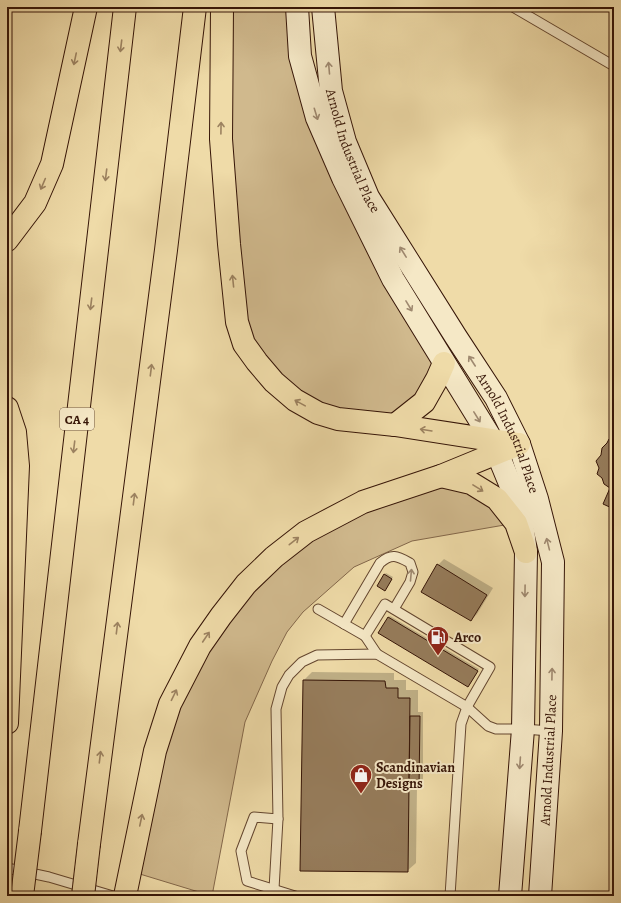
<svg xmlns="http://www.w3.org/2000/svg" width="621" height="903" font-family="Alegreya,serif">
  <rect width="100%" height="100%" fill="#efdba8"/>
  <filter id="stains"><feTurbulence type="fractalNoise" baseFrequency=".005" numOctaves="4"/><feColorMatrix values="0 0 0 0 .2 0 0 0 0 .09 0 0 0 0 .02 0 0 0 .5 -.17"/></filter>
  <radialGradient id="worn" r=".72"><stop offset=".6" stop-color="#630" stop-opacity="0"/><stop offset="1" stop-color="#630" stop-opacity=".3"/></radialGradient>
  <g fill="#d0b98d" stroke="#83674a">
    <path d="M222 7H297L300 56 444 363 395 425 318 413 244 344Z"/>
    <path d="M441 476 516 523 412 541 354 567 303 612 287 632 272 661 245 722 212 896 130 871 170 704 274 557Z"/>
  </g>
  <g fill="#0003">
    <path d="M444 559 493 588 477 614 471 620 438 565Z"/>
    <path d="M386 573 393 577 387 588 384 575Z"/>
    <path d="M390 616 479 669 470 684 388 618Z"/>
    <path d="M312 672 394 673V680H406V690H418V712H423V783L418 787H417L416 863 407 871 304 680Z"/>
  </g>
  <g fill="#967c5b" stroke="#361507">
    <path d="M614 437V509L603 504 610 488 604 484 602 478 597 474 599 468 596 461 601 455 602 448 607 443 609 439Z"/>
    <path d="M437 564 487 595 471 621 421 592Z"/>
    <path d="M384 574 392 579 385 591 377 586Z"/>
    <path d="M388 617 478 671 468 687 378 633Z"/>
    <path d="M303 680 385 681 386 688H398V698H410L408 872 300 871Z"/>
    <path d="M410 716H420L419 788 409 787Z"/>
  </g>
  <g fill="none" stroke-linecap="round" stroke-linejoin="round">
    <g stroke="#64462f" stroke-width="11">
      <g id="lane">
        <path d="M513 7 614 66"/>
        <path d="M7 9V7"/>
        <path d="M318 609 365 636"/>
        <path d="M344 624 380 563C392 553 397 556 410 563L413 572 410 582 394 609"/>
        <path d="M377 654 365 636 385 604 490 667 467 707 461 724 450 896"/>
        <path d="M7 868 49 877 113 896"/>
        <path d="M274 889 278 819"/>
        <path d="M295 896 247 881 241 851 254 817 278 819 276 709 282 687 289 675 302 662 317 655 377 654 467 707 488 726 496 729H523L551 731"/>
      </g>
    </g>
    <g stroke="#361507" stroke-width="24">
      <g id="secondary">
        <path d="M297 7 300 56 317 118 343 178 393 279 492 440 515 496 522 523 526 552 523 729 510 896"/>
        <path id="s1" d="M323 7 331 91 345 142 368 197 456 337 496 398 519 444 537 499 553 562 551 731 540 896"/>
      </g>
    </g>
    <g stroke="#361507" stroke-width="24">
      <g id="highway">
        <path d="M222 7 221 139 229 244 237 322 244 344 257 362 274 382 295 400 318 413 338 419 395 425 518 444"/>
        <path d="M7 240 35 203 52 164 86 7"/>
        <path d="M7 408 15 432 18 466 7 723"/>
        <path d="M395 425 424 402 437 379 444 363"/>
        <path d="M441 476 471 483 497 499 516 523 526 552"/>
        <path d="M30 831 125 7"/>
        <path d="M89 844 166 250 195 7"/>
        <path d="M125 896 155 751 170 704 200 646 221 616 246 584 274 557 306 532 363 502 441 476 519 444"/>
      </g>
    </g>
    <use href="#lane" stroke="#f5e8c6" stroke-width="9"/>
    <use href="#secondary" stroke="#f5e8c6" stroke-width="22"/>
    <use href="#highway" stroke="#efdba8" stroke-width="22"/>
    <g stroke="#361507" stroke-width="24" stroke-linecap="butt">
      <g id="highway-bridge">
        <path d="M22 896 30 831"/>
        <path d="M83 896 89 844"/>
      </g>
    </g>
    <use href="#highway-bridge" stroke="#efdba8" stroke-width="22"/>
  </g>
  <defs><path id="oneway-shaft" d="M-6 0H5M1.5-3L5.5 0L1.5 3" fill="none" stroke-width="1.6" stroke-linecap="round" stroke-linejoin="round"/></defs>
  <g stroke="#9c8260">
    <use href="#oneway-shaft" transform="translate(121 46) rotate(97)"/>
    <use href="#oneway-shaft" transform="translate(75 59) rotate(102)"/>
    <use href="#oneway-shaft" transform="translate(221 128) rotate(-89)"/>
    <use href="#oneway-shaft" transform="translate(106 175) rotate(97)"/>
    <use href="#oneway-shaft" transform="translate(43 184) rotate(113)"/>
    <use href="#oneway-shaft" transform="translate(233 281) rotate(-96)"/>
    <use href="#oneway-shaft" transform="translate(91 304) rotate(97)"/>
    <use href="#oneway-shaft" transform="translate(151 370) rotate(-83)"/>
    <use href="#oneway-shaft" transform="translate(300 403) rotate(-151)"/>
    <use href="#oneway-shaft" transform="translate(426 430) rotate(-171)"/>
    <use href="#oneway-shaft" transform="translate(74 447) rotate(97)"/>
    <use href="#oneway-shaft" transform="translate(478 488) rotate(32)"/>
    <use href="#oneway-shaft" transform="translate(134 499) rotate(-83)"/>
    <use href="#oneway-shaft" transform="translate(294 541) rotate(-38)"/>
    <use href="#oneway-shaft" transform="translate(117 628) rotate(-83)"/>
    <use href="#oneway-shaft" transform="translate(206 637) rotate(-56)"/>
    <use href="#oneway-shaft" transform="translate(174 695) rotate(-64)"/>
    <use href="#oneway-shaft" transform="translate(100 757) rotate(-83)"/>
    <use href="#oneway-shaft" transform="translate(141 820) rotate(-78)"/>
  </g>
  <g stroke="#9f8970">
    <use href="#oneway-shaft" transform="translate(329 68) rotate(-95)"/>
    <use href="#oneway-shaft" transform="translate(316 114) rotate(73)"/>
    <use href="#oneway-shaft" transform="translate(403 252) rotate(-122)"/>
    <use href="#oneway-shaft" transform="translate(409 306) rotate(59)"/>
    <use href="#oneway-shaft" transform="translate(472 361) rotate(-123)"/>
    <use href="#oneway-shaft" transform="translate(477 417) rotate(58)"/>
    <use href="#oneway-shaft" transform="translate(548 544) rotate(-104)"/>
    <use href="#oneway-shaft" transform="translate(411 575) rotate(-85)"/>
    <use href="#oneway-shaft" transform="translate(525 591) rotate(91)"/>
    <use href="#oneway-shaft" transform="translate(552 674) rotate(-89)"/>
    <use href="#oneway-shaft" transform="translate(520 763) rotate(94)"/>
  </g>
  <defs>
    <g id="fuel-pin" transform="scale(1.15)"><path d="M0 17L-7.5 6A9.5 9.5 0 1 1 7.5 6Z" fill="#8f2418" stroke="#f5e8c6"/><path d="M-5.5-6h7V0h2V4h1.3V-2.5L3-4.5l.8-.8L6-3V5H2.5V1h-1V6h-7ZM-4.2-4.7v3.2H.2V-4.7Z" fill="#fff"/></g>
    <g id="shop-pin" transform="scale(1.15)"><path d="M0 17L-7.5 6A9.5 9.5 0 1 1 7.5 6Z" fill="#8f2418" stroke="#f5e8c6"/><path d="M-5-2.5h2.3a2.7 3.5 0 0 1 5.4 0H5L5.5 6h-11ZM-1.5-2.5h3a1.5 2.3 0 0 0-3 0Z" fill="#fff"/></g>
  </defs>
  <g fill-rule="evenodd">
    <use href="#fuel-pin" x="438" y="637"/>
    <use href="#shop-pin" x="361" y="775"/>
  </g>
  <g text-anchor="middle" stroke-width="4" stroke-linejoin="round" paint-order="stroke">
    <rect fill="#f5e8c6" stroke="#6f5440" stroke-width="1" x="60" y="408" width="34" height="22" rx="3"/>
    <g font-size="13" font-weight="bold" fill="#361507">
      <text x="77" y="424">CA 4</text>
    </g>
    <g font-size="14" fill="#361507" stroke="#f5e8c6">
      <text dy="5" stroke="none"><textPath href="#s1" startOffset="148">Arnold Industrial Place</textPath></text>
      <text dy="5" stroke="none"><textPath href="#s1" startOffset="472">Arnold Industrial Place</textPath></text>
      <text transform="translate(548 760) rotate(-87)" y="5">Arnold Industrial Place</text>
    </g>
    <g font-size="14" font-weight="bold" fill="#361507" stroke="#f5e8c6" text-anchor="start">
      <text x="454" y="642">Arco</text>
      <text x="376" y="772">Scandinavian<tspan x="376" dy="16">Designs</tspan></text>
    </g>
  </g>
  <rect width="621" height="903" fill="none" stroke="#efdba8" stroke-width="24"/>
  <rect x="8" y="8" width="605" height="887" fill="none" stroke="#361507" stroke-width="2"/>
  <rect x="12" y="12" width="597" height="879" fill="none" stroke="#361507"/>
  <rect width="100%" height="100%" filter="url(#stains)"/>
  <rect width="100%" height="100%" fill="url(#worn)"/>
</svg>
